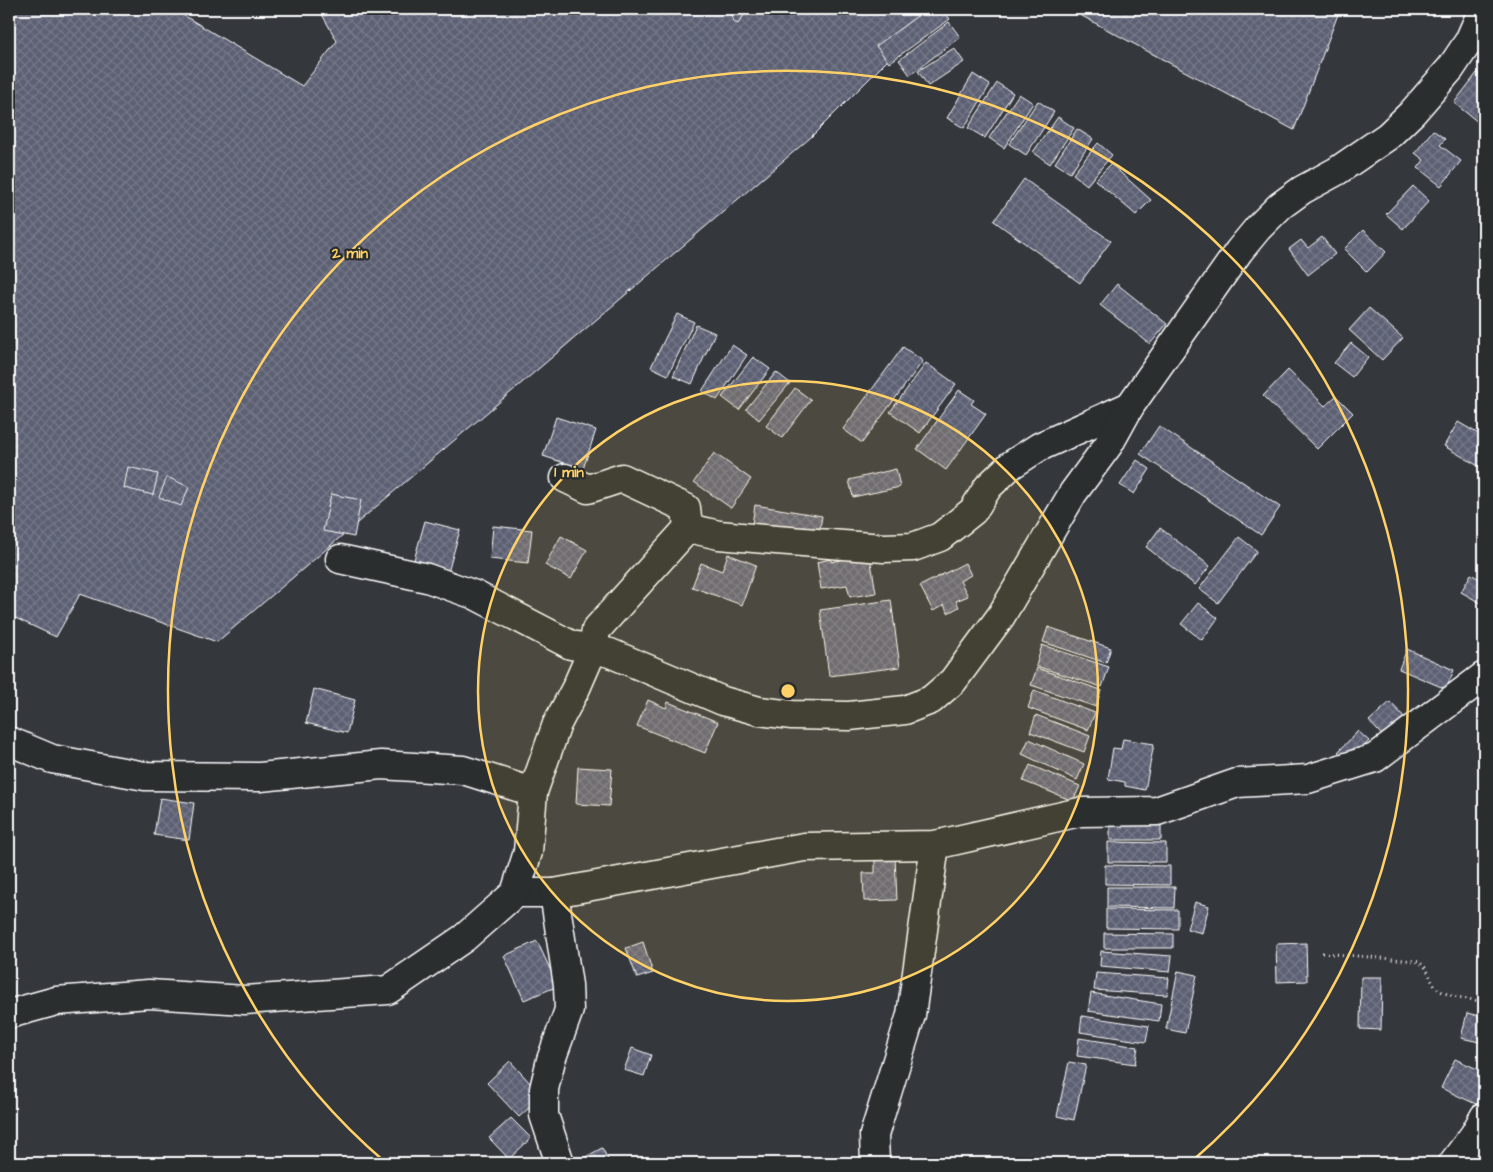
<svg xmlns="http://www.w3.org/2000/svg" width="1493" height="1172" font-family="'Architects Daughter',sans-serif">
  <defs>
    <pattern id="building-cross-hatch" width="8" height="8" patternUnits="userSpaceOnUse" patternTransform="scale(1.25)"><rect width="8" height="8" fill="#5c6073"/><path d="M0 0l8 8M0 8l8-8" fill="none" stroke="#747888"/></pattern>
  </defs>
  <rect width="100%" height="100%" fill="#34373c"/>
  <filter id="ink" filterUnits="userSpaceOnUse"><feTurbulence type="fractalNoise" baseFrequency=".02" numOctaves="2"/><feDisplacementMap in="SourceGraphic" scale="10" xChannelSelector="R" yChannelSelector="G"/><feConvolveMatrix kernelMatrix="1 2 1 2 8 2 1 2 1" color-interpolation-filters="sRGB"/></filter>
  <g filter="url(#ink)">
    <g fill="url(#building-cross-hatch)" stroke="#fff">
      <path d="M9 9H173L302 86 337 41 319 9H939L810 138 217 642 80 594 56 637 9 615Z"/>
      <path d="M730 9H748L738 24 734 22Z"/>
      <path d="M927 9H942L950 19 889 63 876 46Z"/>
      <path d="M1069 9H1340L1294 130Z"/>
      <path d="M949 22 960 37 910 75 899 60Z"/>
      <path d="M954 48 964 62 928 86 918 71Z"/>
      <path d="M1477 73 1484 79V124L1483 126 1454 103Z"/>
      <path d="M973 74 990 85 964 128 947 118Z"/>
      <path d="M997 83 1013 93 985 138 968 128Z"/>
      <path d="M1019 94 1033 103 1004 148 989 138Z"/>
      <path d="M1038 101 1054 112 1026 155 1009 144Z"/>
      <path d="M1058 117 1074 128 1050 164 1033 152Z"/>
      <path d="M1077 129 1093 139 1070 173 1055 163Z"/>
      <path d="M1433 130 1445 139 1440 145 1461 161 1441 186 1418 168 1424 160 1415 153Z"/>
      <path d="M1098 143 1112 155 1087 185 1073 174Z"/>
      <path d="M1111 164 1151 200 1136 215 1095 180Z"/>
      <path d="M1024 179 1111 241 1080 283 994 221Z"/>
      <path d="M1413 186 1429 201 1403 229 1386 214Z"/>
      <path d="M1363 230 1386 252 1367 272 1344 249Z"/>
      <path d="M1322 237 1335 254 1308 275 1289 249 1301 240 1308 248Z"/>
      <path d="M1117 284 1167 324 1150 344 1100 305Z"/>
      <path d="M1369 308 1403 338 1382 360 1349 330Z"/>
      <path d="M677 314 694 322 668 375 651 367Z"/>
      <path d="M696 325 715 333 692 384 673 376Z"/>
      <path d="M1351 343 1368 357 1352 377 1334 363Z"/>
      <path d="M732 345 747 355 717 400 702 391Z"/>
      <path d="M903 347 923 361 862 443 843 429Z"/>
      <path d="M753 357 770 369 739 410 722 397Z"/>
      <path d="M926 363 956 384 920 433 890 412Z"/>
      <path d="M1288 370 1325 406 1336 396 1353 413 1317 449 1263 396Z"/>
      <path d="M776 372 790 383 759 420 746 409Z"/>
      <path d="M795 388 811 400 782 438 766 426Z"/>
      <path d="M959 390 974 400 971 404 986 414 946 470 917 449Z"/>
      <path d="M556 417 596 430 583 469 543 456Z"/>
      <path d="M1458 422 1484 437V460L1480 467 1444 446Z"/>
      <path d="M1159 426 1280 507 1261 535 1140 454Z"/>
      <path d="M714 453 751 479 731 508 694 482Z"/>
      <path d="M1137 460 1150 469 1134 494 1120 485Z"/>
      <path d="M128 467 158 474 153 495 124 488Z"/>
      <path d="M896 469 900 487 853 497 849 480Z"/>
      <path d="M167 477 189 487 181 506 159 497Z"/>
      <path d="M331 494 361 500 354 537 323 531Z"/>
      <path d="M755 505 822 516 819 534 752 524Z"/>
      <path d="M425 521 460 530 447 576 412 567Z"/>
      <path d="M493 526 532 530 528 563 490 559Z"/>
      <path d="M1160 528 1210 566 1195 585 1146 547Z"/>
      <path d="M561 536 587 550 571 579 545 565Z"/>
      <path d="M1239 537 1257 551 1218 603 1199 589Z"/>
      <path d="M728 554 756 565 742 605 692 587 701 563 722 571Z"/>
      <path d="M841 555 870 556 876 593 850 597 847 585 821 589 817 562 831 559V562L841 560Z"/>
      <path d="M965 563 971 575 960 581 968 596 956 601 959 607 948 613 944 605 933 611 920 586Z"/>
      <path d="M1471 574 1484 582V605L1461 592Z"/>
      <path d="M891 600 900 667 829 676 820 610Z"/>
      <path d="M1198 603 1218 618 1202 640 1181 624Z"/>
      <path d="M1048 627 1111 648 1106 663 1043 642Z"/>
      <path d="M1042 645 1109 667 1102 687 1036 666Z"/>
      <path d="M1407 649 1454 670 1446 689 1399 669Z"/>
      <path d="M1037 668 1101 690 1096 707 1031 685Z"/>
      <path d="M314 689 355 700 347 733 306 723Z"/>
      <path d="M1034 690 1095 713 1088 730 1028 708Z"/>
      <path d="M648 700 666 708 668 702 718 722 705 753 637 726Z"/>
      <path d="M1390 702 1408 721 1387 741 1369 721Z"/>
      <path d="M1036 715 1090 736 1084 752 1030 732Z"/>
      <path d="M1358 731 1369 741 1349 762 1338 752Z"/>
      <path d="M1029 739 1084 764 1077 780 1022 754Z"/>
      <path d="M1123 739 1154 744 1145 790 1125 786V782L1108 779 1113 748 1121 749Z"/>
      <path d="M1030 765 1080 786 1073 801 1023 781Z"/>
      <path d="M578 767 612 769 609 806 576 804Z"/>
      <path d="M160 798 194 803 189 840 154 835Z"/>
      <path d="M1110 821 1161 822V840H1110Z"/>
      <path d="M1108 842 1166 843V862H1108Z"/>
      <path d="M895 857 897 900 864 901 863 873H875V858Z"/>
      <path d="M1105 865 1170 866V885L1105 884Z"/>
      <path d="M1107 887H1175L1174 908 1107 907Z"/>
      <path d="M1195 902 1209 906 1202 933 1187 929Z"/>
      <path d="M1106 909 1178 910V929L1106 928Z"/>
      <path d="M1104 933 1173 934V948H1104Z"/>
      <path d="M537 941 558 986 524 1000 504 956Z"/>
      <path d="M643 942 653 973 637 978 626 948Z"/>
      <path d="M1306 943 1307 981 1277 982 1276 944Z"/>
      <path d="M1101 951 1172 956 1170 972 1100 966Z"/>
      <path d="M1178 971 1197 975 1185 1033 1166 1029Z"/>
      <path d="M1096 973 1169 978 1167 995 1094 990Z"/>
      <path d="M1361 977H1382L1381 1030 1360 1029Z"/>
      <path d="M1091 993 1161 1004 1159 1021 1088 1011Z"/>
      <path d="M1467 1013 1483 1017 1481 1025 1484 1026V1043L1461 1038Z"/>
      <path d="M1082 1016 1149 1026 1146 1042 1080 1032Z"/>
      <path d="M1079 1038 1138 1047 1135 1064 1077 1056Z"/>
      <path d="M632 1048 651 1055 644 1076 624 1070Z"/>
      <path d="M1455 1059 1484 1072V1090L1478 1105 1441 1088Z"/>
      <path d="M510 1061 542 1096 519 1117 487 1083Z"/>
      <path d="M1069 1062 1086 1065 1074 1120 1057 1116Z"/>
      <path d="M511 1118 531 1138 509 1159 489 1138Z"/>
      <path d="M602 1148 610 1163H581L580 1160Z"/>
    </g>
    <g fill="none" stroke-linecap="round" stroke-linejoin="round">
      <g stroke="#fff" stroke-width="31">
        <g id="minor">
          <path d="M688 528 719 535 776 540 884 548 913 547 940 537 973 511 988 487 1011 465 1039 447 1130 406"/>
          <path d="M340 559 427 578 475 595 571 645 593 649 596 630 688 528 686 508 622 478 588 489 565 478"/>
          <path d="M9 741 52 759 145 776 260 777 381 765 463 770 533 792"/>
          <path d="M515 893H554L804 847 935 845 1080 812 1157 811 1237 783 1308 779 1375 758 1484 676"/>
          <path d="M554 893 568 985 569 1010 551 1060 544 1089V1115L560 1163"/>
          <path d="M9 1014 56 1001 149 994 245 1000 388 990 464 938 515 893 528 852 533 792 557 724 576 688 593 649 610 653 723 701 759 711 792 715 849 716 905 710 931 700 953 681 1001 616 1073 493 1109 444 1130 406 1239 251 1258 228 1280 206 1302 190 1337 171 1388 136 1412 113 1451 68 1469 41 1483 9"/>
          <path d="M875 1163 874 1135 911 1015 935 845"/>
          <path d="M1453 1163 1474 1135 1484 1117"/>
        </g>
      </g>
      <path stroke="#fff" stroke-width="3" stroke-dasharray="1 4" stroke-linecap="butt" d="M1322 953 1416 961C1433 969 1427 980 1438 989 1447 997 1471 999 1484 1002"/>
      <use href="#minor" stroke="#2a2d2e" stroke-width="28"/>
    </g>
  </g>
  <circle cx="788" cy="691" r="310" fill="#ffd166" fill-opacity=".12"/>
  <g fill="none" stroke="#ffd166" stroke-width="2.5">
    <circle cx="788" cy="691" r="310"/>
    <path d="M385 1162A620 620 0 1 1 1191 1162"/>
  </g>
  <circle cx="788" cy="691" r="8" fill="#ffd166" stroke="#2a2d2e" stroke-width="2.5"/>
  <g font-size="15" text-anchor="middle" font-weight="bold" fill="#ffd166" stroke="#2a2d2e" stroke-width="4.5" stroke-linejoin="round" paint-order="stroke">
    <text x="350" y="258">2 min</text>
    <text x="569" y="477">1 min</text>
  </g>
  <rect width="1493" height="1172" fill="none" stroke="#2a2d2e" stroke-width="30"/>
  <rect x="15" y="15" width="1463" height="1142" fill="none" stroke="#fff" stroke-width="2" filter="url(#ink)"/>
</svg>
